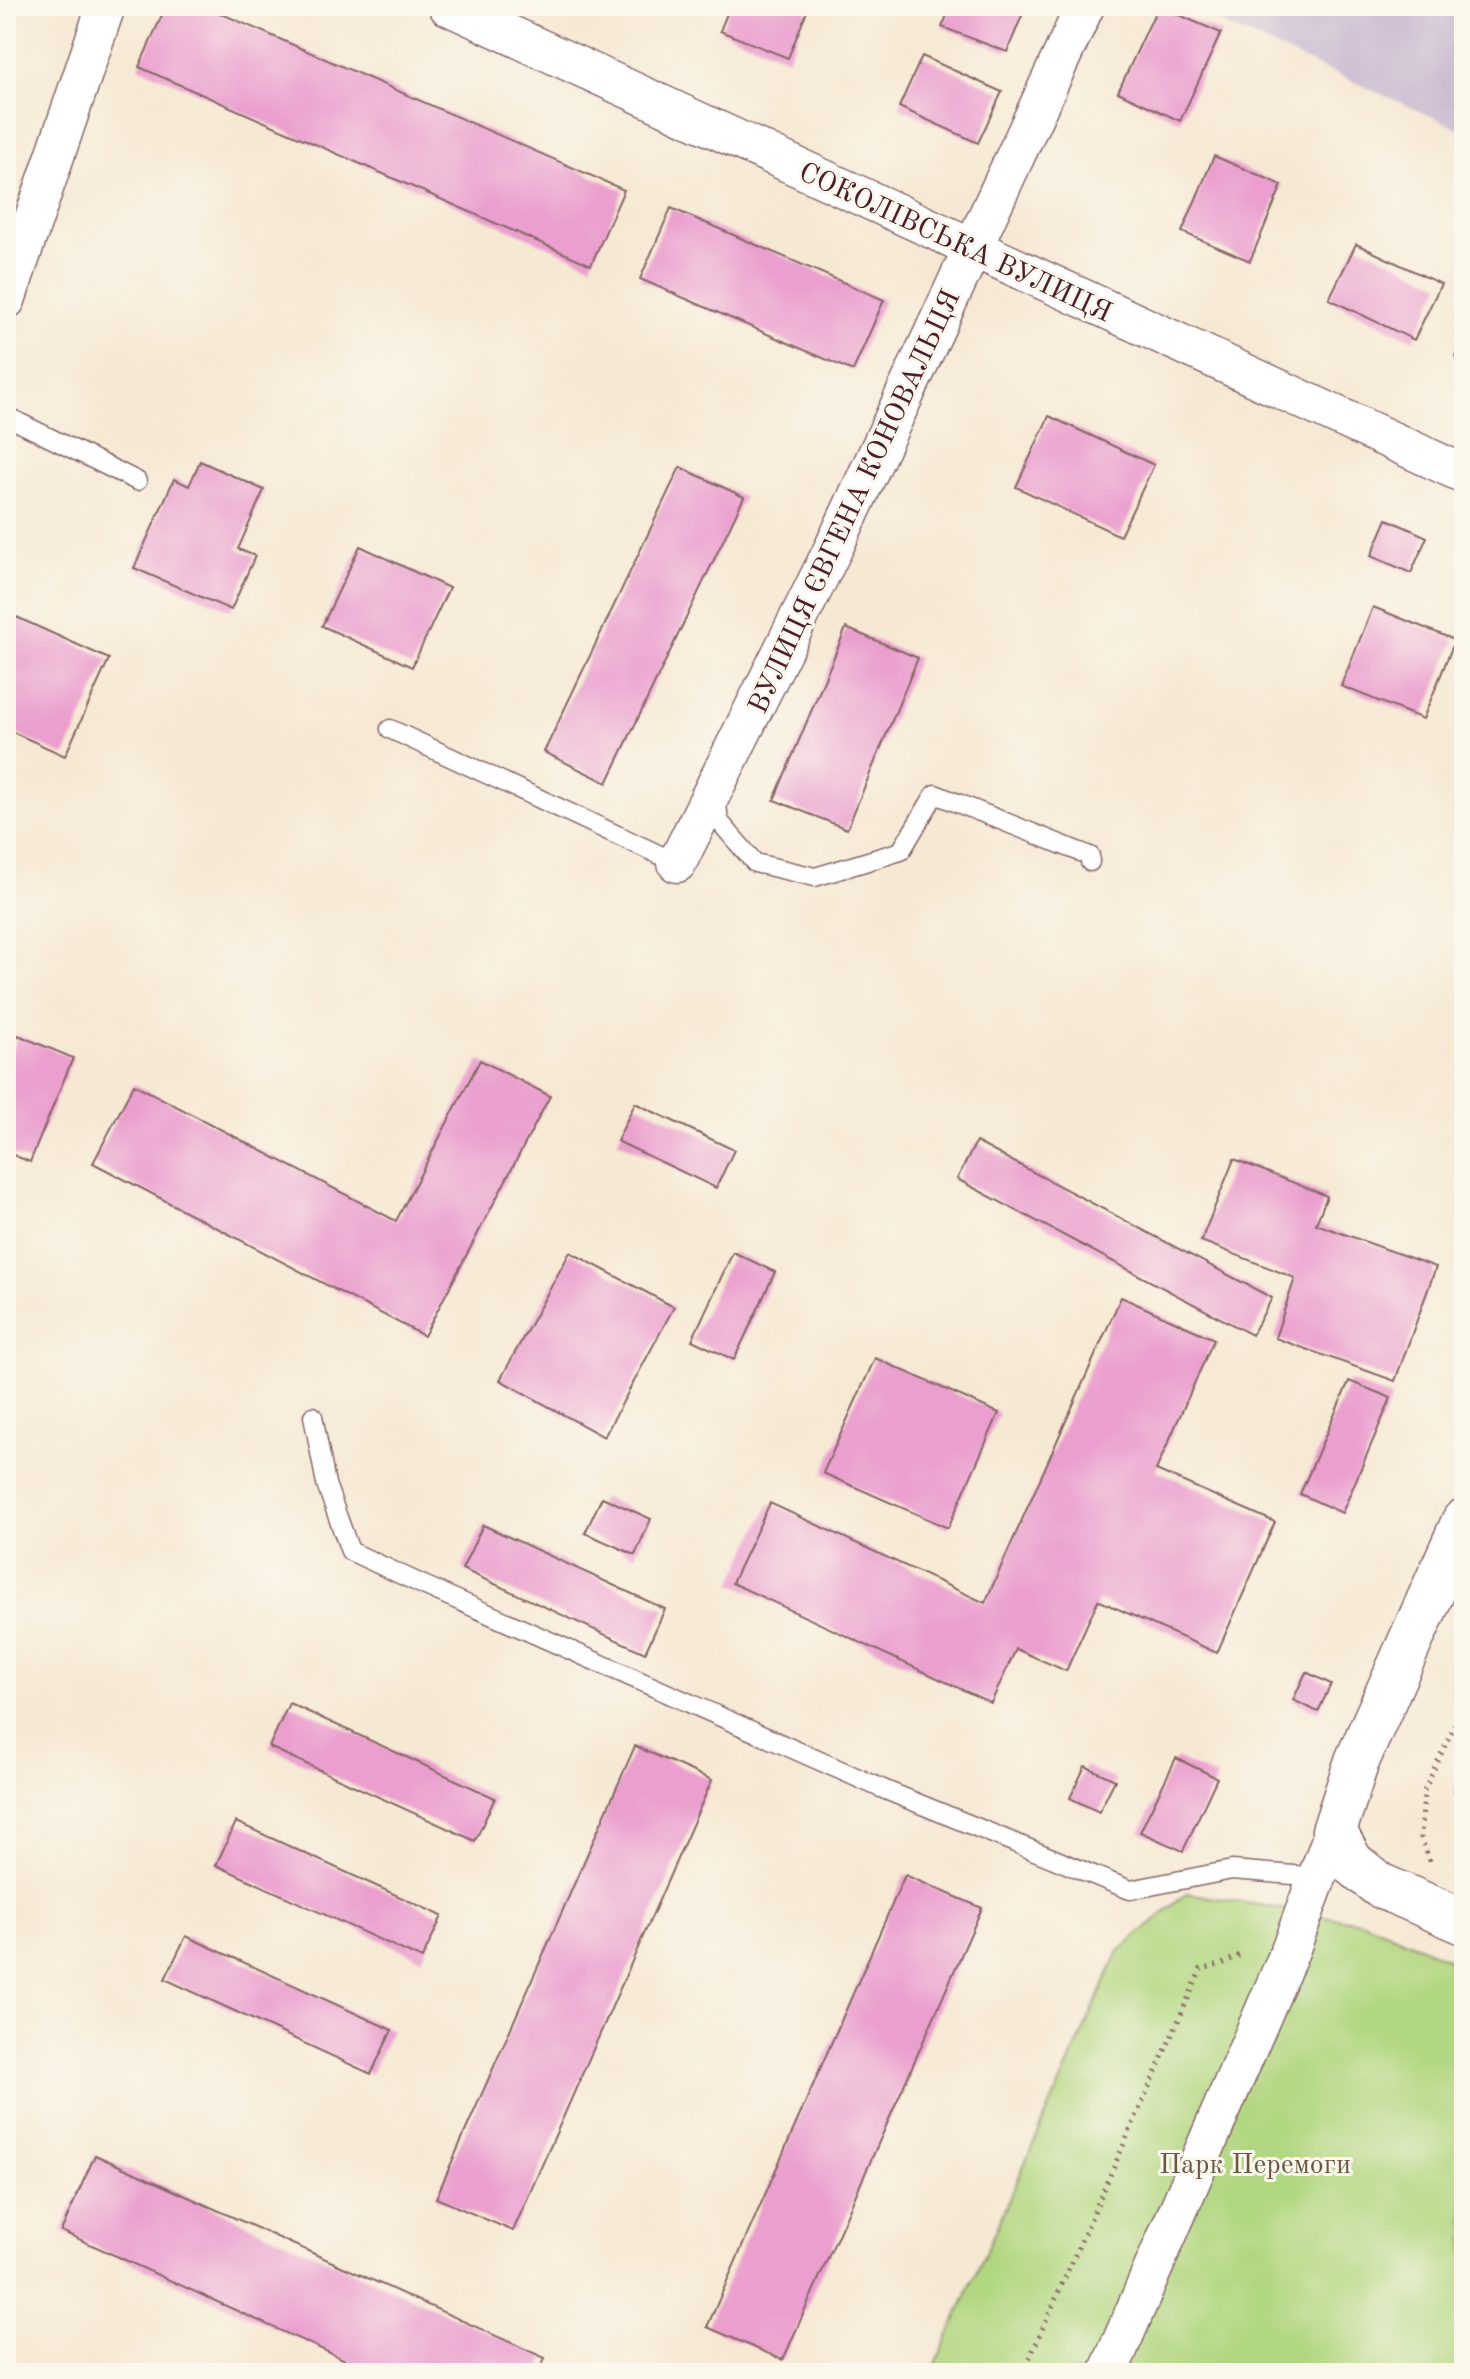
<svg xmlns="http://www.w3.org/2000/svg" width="1470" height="2379" font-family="'Old Standard TT',serif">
  <rect width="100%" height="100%" fill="#fbf7ec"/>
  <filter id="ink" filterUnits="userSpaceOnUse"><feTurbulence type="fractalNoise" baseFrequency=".0125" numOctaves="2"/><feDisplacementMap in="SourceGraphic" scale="16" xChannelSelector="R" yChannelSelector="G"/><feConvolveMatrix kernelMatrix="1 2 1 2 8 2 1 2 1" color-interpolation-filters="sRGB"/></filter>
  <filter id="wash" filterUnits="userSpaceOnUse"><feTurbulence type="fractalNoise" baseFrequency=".006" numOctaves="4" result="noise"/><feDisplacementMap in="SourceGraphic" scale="32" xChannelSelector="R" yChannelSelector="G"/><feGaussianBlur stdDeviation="1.8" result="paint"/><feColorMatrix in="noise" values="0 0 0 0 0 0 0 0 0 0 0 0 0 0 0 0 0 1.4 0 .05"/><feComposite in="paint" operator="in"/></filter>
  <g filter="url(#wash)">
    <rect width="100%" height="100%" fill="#f6e9d4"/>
    <path fill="#cdbed2" d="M1183 6H1464V131Z"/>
    <path fill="#b2d781" stroke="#7e7b56" stroke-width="2" d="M1187 1893 1366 1923 1464 1966V2373H932L1119 1951Z"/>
    <g id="blocks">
      <g fill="#ea9fce">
        <path d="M166 6H204L624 190 591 265 139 67Z"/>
        <path d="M730 6H809L788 58 720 31Z"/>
        <path d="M951 6H1026L1007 52 942 27Z"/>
        <path d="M1158 6 1221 33 1180 121 1118 92Z"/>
        <path d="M922 56 1002 92 978 143 899 107Z"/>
        <path d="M1214 156 1282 185 1250 261 1182 232Z"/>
        <path d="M671 208 884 300 853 371 640 279Z"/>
        <path d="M1356 244 1441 284 1414 340 1329 299Z"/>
        <path d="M1464 337V361L1455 357Z"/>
        <path d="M1049 416 1154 465 1120 536 1016 487Z"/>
        <path d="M200 461 264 490 238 549 255 556 231 610 134 568 174 479 189 486Z"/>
        <path d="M680 467 744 497 607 783 544 752Z"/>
        <path d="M1387 519 1427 537 1411 573 1371 556Z"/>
        <path d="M360 546 449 588 412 667 322 626Z"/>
        <path d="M1373 607 1455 640 1423 719 1341 686Z"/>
        <path d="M12 615 109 659 65 756 6 729V689L11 679 6 677V628Z"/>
        <path d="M846 628 918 658 847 829 774 800Z"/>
        <path d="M18 1035 73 1058 30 1162 6 1152V1065Z"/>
        <path d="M480 1060 550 1096 424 1336 93 1163 134 1084 396 1221Z"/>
        <path d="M635 1103 734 1150 716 1188 617 1141Z"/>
        <path d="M976 1142 1272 1298 1252 1335 957 1179Z"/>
        <path d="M1234 1159 1327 1196 1316 1224 1436 1267 1395 1381 1275 1338 1295 1278 1201 1241Z"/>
        <path d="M570 1252 674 1307 604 1437 500 1380Z"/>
        <path d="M733 1252 775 1272 734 1360 692 1340Z"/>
        <path d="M1121 1297 1214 1339 1156 1470 1275 1522 1217 1653 1098 1600 1066 1671 1016 1649 991 1703 732 1583 770 1503 985 1603Z"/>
        <path d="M875 1358 999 1413 948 1528 823 1473Z"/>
        <path d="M1349 1381 1391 1398 1342 1513 1300 1494Z"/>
        <path d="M602 1497 651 1519 635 1555 585 1533Z"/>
        <path d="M483 1525 665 1609 645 1653 462 1569Z"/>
        <path d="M1306 1672 1331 1684 1318 1712 1293 1700Z"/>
        <path d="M289 1703 495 1798 475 1841 269 1747Z"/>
        <path d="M635 1746 712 1780 513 2231 436 2198Z"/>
        <path d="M1176 1758 1217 1778 1183 1851 1140 1832Z"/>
        <path d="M1085 1766 1115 1780 1099 1812 1070 1798Z"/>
        <path d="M1464 1768V1795L1454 1791Z"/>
        <path d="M236 1822 442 1916 422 1959 216 1865Z"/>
        <path d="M905 1875 982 1908 783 2360 707 2327Z"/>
        <path d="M186 1936 392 2030 371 2074 165 1979Z"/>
        <path d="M95 2155 545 2358 539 2373H374L61 2231Z"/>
      </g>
    </g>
  </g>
  <g filter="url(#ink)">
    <use href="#blocks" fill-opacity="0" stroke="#866666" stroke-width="2"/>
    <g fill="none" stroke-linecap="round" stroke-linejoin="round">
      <g stroke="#866666" stroke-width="21">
        <g id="lane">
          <path d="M6 416 137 481"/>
          <path d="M390 729 677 863"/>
          <path d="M716 796 719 821 755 863 815 877 901 851 935 794 1090 856V862"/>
          <path d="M313 1416 326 1484 350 1551 419 1583 883 1789 1130 1890 1232 1870 1318 1877"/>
        </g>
      </g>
      <g stroke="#866666" stroke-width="41">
        <g id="street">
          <path d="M448 6 1464 474"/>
          <path d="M6 300 106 6"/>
          <path d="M677 863 834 547 1085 6"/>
          <path d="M1108 2373 1290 1951 1334 1831"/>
        </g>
      </g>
      <g stroke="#866666" stroke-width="47">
        <path id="secondary" d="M1464 1521 1357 1761 1334 1831 1351 1862 1379 1885 1464 1922"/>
      </g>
      <g stroke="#866666" stroke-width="5" stroke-dasharray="2 6" stroke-linecap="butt">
        <path d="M1430 1861 1421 1838 1424 1791 1464 1705"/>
        <path d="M1023 2373 1201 1969 1220 1965 1244 1953"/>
      </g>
      <use href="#lane" stroke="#fff" stroke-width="18"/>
      <use href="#street" stroke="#fff" stroke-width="38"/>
      <use href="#secondary" stroke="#fff" stroke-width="44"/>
    </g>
  </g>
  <g text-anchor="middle" stroke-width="6" stroke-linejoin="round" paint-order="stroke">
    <g font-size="28" fill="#4a1f2b" stroke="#fbf7ec">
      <text transform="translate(956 241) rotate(25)" y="10">СОКОЛІВСЬКА ВУЛИЦЯ</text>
      <text transform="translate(853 501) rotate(-65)" y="10">ВУЛИЦЯ ЄВГЕНА КОНОВАЛЬЦЯ</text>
    </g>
    <g font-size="28" fill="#695645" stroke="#fbf7ec">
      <text x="1255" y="2173">Парк Перемоги</text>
    </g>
  </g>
  <rect width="1470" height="2379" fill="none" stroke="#fbf7ec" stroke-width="32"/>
</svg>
